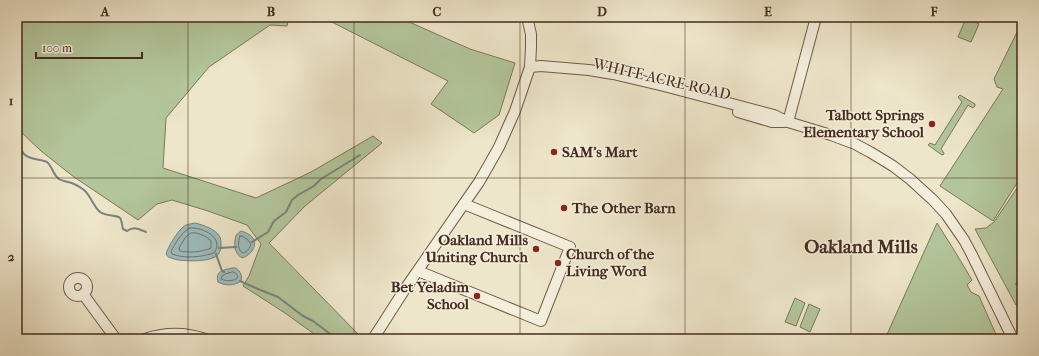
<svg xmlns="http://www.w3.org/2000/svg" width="1039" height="356" font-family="'IM FELL French Canon',serif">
  <rect width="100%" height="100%" fill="#eee6ca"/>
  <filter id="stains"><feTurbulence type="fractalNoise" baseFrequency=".005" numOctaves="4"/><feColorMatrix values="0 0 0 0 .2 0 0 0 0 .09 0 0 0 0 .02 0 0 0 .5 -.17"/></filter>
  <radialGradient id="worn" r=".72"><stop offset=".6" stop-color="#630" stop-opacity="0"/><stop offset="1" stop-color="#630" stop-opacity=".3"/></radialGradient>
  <g fill="#b3c69b" stroke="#7c785c">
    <path d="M17 17H289L287 26 270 25 209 67 166 118 163 168 256 198 311 172 373 136 382 143 305 206 269 243 359 335 356 339H321L285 313 243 286 249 276 261 244 247 225 208 211 172 200 157 204 138 220 74 177 41 151 17 128Z"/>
    <path d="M322 17H398L470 49 515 63 499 115 474 133 431 104 448 81Z"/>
    <path d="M966 18 979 24 971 42 958 37Z"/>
    <path d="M1021 24 1022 25V175L993 221 940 186 1003 89 997 87 994 79Z"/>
    <path d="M960 95 975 104V106L973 108 968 105 941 149 944 153V154L942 155 928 145 930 143 935 145 962 102 958 97Z"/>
    <path d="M1022 181V296L1016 305 975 229 986 228 994 222Z"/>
    <path d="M937 223 954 250 972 280 967 285 971 292 979 296 998 339H885Z"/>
    <path d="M795 298 805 303 796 326 785 322Z"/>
    <path d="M809 304 820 309 810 332 800 327Z"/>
  </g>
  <g fill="#9cbebe" stroke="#7a837e">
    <path d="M195 223C203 225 216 229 220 237 221 239 221 244 221 246 221 250 219 255 215 257 207 262 180 262 171 258 168 257 168 257 166 254 168 247 177 232 183 227 186 224 191 224 195 223Z"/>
    <path d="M241 231C244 232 247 233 250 235 260 243 252 255 242 258 233 252 234 244 236 235Z"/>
    <path d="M232 268H236C241 272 242 275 241 281 234 286 225 286 218 282 215 271 223 270 232 268Z"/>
  </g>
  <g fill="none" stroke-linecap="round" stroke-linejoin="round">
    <g stroke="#71746e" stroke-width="1">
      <path d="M190 228C203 227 225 238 214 253 201 257 184 259 172 254L171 251C176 243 181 232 190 228Z"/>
      <path d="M191 233C198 232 206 236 211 241V248C202 252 189 253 180 251L179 248 185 238Z"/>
      <path d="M240 236H242L247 239 251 244C250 248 247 252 243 253 237 250 238 242 240 236Z"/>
      <path d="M233 272C245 277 232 284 221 279L222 276 225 274Z"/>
    </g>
    <g stroke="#7a837e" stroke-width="2">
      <path d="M17 120C24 127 21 129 19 137 18 142 20 150 24 154 31 161 39 158 47 162 52 166 53 175 59 179 62 181 65 181 68 182 73 183 80 187 84 190 91 196 93 206 100 212 107 217 116 214 120 218 122 220 122 226 123 229L127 231C134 226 139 229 146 232"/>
      <path d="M252 242 268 232 274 221 286 212 292 200 298 195 314 186 321 179 360 155"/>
      <path d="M219 248 236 247"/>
      <path d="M216 254 222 271 224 272"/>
      <path d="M240 281 258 289 278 297 303 316 313 321 337 339"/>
      <path d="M1016 284 1022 275"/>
    </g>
    <g stroke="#705a49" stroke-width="12">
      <g id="minor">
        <path d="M530 67 541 66 589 70 613 74 664 86 774 115 788 122 831 135 855 144 870 152 893 166 910 179 933 200 946 214 964 240 971 253 1013 339"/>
        <path d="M738 112 772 122H784"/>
        <path d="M788 122 816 17"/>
        <path d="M418 271 541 321 570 247 464 204"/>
        <circle cx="78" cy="287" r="9"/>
        <path d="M83 294 116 339"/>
        <path d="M145 339C164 332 186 332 205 339"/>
        <path d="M373 339 405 289 479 182 490 163 499 147 515 111 530 67 531 47V34L527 17"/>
      </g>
    </g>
    <use href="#minor" stroke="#f4efdd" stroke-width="10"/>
  </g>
  <path fill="none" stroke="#462b1e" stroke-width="1" stroke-opacity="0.55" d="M188 17V339M354 17V339M520 17V339M685 17V339M851 17V339M17 178H1022"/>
  <g fill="#8f2418" stroke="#f4efdd" stroke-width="1.5">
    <circle cx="932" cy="124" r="4"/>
    <circle cx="554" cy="152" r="4"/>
    <circle cx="564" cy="208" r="4"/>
    <circle cx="536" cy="249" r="4"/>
    <circle cx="558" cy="263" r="4"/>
    <circle cx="477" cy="296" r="4"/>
  </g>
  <g text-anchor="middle" stroke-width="3" stroke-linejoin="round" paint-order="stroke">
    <g font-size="15" fill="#462b1e" stroke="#f4efdd">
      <text transform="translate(662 79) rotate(13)" y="5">WHITE ACRE ROAD</text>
    </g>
    <g font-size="15" font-weight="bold" fill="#462b1e" stroke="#f4efdd" text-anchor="end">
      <text x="924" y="120">Talbott Springs<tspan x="924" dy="17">Elementary School</tspan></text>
      <text x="562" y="157" text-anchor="start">SAM's Mart</text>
      <text x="572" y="213" text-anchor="start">The Other Barn</text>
      <text x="528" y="245">Oakland Mills<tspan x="528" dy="17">Uniting Church</tspan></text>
      <text x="566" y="259" text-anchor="start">Church of the<tspan x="566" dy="17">Living Word</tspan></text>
      <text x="469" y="292">Bet Yeladim<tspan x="469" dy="17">School</tspan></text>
    </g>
    <g font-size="19" font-weight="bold" fill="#462b1e" stroke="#f4efdd">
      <text x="861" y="253">Oakland Mills</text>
    </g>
  </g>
  <rect width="1039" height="356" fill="none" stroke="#eee6ca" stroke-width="44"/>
  <path d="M36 52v6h106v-6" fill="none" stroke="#462b1e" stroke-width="2"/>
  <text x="42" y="52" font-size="12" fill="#462b1e" stroke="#f4efdd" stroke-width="3" paint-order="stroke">100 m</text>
  <rect x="22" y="22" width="995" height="312" fill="none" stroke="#462b1e" stroke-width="1.5"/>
  <g font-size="13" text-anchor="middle" font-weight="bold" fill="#462b1e">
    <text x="105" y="16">A</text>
    <text x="271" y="16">B</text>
    <text x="437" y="16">C</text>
    <text x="602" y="16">D</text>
    <text x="768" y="16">E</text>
    <text x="934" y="16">F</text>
    <text x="11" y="105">1</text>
    <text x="11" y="261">2</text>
  </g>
  <rect width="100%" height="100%" filter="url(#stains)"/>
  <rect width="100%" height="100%" fill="url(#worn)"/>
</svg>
